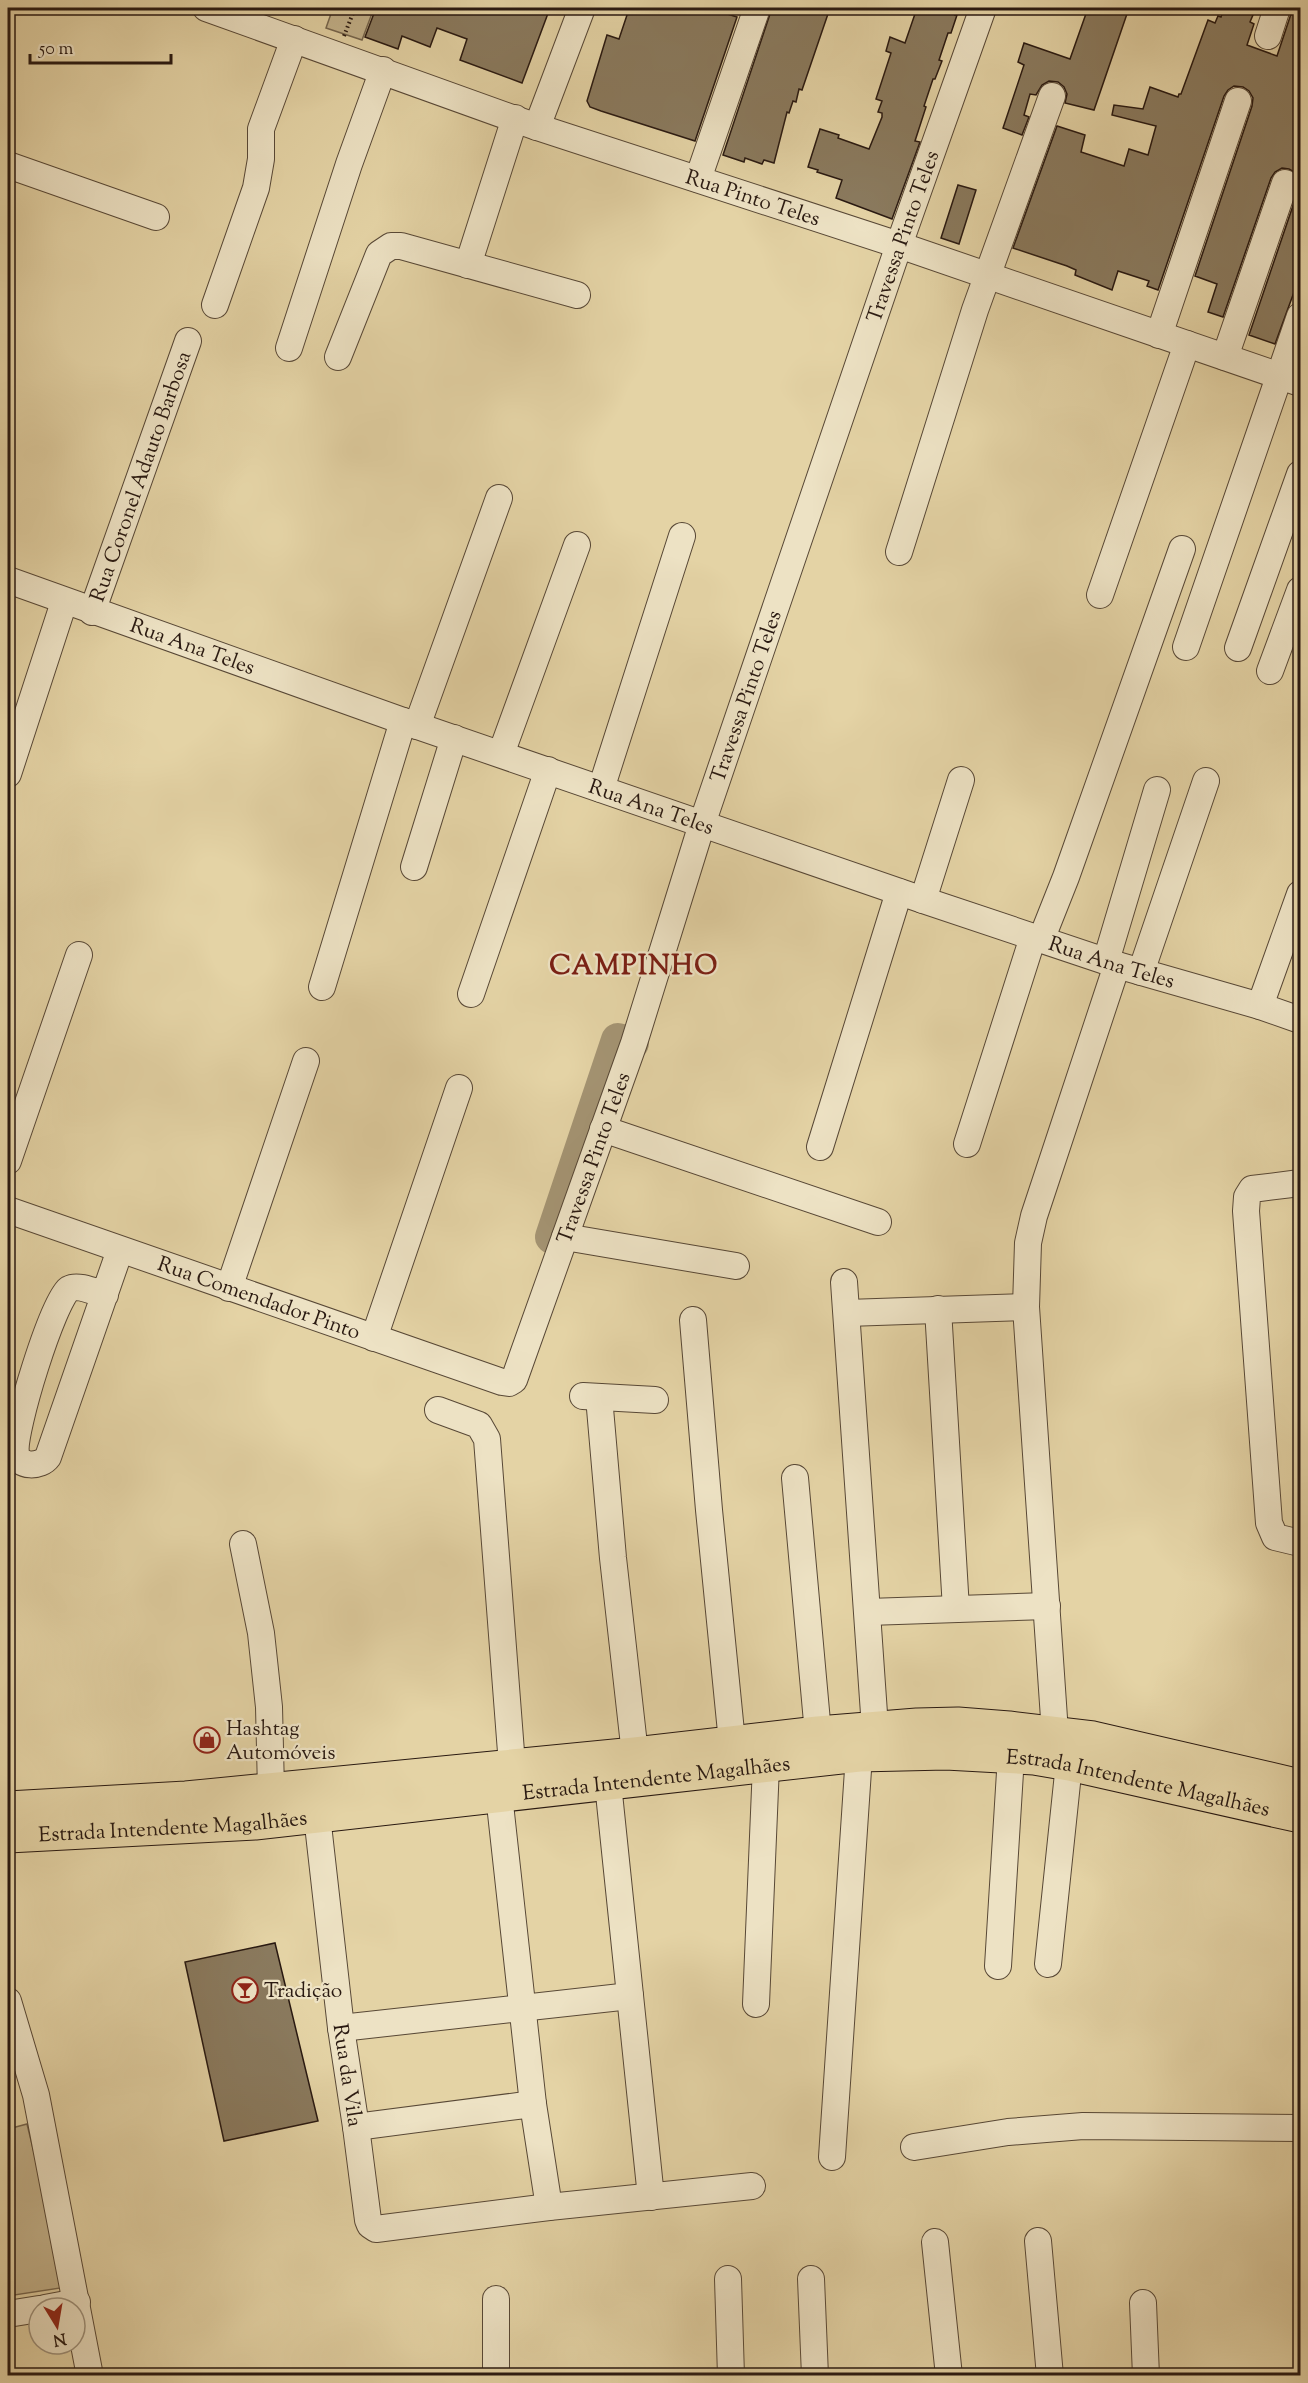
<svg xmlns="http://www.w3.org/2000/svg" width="1308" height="2383" font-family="'Sorts Mill Goudy',serif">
  <rect width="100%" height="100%" fill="#e4d3a5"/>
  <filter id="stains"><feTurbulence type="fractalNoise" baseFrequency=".00333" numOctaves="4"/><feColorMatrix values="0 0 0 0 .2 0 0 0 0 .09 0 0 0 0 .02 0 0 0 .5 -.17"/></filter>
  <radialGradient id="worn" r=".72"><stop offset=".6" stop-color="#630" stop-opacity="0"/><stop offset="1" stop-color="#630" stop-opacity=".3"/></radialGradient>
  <g fill="#c4b38c" stroke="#76664e" stroke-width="1.5">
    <path d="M333 8H374L362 40 326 28Z"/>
    <path d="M27 2124 67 2287 8 2296V2129Z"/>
  </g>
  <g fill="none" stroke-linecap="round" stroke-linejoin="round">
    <path stroke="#a49473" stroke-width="34" d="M552 1237 618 1040 632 1043"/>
  </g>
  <g fill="#8a7a5e" stroke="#291911" stroke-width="1.5">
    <path d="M376 8H550L522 83 460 60 467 39 437 28 430 47 402 36 398 49 365 37Z"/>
    <path d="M634 8H708L737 17 695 141 601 111 590 107 587 101 607 35 619 39 628 12 632 14Z"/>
    <path d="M772 8H790L808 13 810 8H830L802 90 799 89 796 102 793 101 789 113 787 112 774 163 764 160 762 164 745 158 744 162 723 155Z"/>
    <path d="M917 8H957L955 15H957L951 33H948L939 60 942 61 935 79H933L924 106 926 107 915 141 920 142 892 219 836 198 842 180 817 172 818 170 808 167 820 129 839 135 838 138 869 149 882 117V113L878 112 882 101 876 99 891 53 886 51 890 37 905 43Z"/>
    <path d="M1088 8H1129L1094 110 1065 103 1067 94 1064 87 1058 82 1049 81 1042 85 1036 95 1030 94 1024 115 1029 117 1022 135 1003 128 1024 65 1018 62 1024 43 1070 59Z"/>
    <path d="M1224 8H1256L1250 22 1254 24 1247 45 1277 56 1291 14 1300 17V285L1297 284 1275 344 1249 335 1299 188 1300 180 1296 173 1289 169 1282 168 1275 172 1271 178 1223 317 1208 312 1217 284 1195 276 1252 106 1253 98 1249 91 1243 87 1234 86 1228 90 1224 96 1158 290 1147 286 1149 281 1118 271 1112 290 1075 275 1076 270 1067 266 1013 248 1057 126 1085 135 1081 152 1124 166 1129 149 1148 155 1156 126 1112 115 1114 105 1143 109 1150 87 1178 97 1179 94H1181L1208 20 1215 23 1218 16 1221 17Z"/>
    <path d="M958 185 976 190 959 244 941 238Z"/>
    <path d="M275 1943 318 2121 224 2141 185 1962Z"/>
  </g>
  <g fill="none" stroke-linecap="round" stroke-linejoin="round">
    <g stroke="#584836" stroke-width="28">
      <g id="minor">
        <path id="s1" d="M206 8 537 127 899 245 1300 383"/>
        <path d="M1268 36 1277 8"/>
        <path d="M537 127 582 8"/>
        <path d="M8 165 156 217"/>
        <path d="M698 179 757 8"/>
        <path d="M468 265 515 118"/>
        <path d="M215 305 256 188 261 159V129L294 39"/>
        <path d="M1159 335 1238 101"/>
        <path d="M289 348 349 164 383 70"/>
        <path d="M338 357 379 254 391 246H401L577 295"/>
        <path d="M1225 357 1285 183"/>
        <path d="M899 552 975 310 1052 96"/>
        <path id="s2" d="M8 580 403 721 923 900 1117 965 1260 1006 1300 1020"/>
        <path d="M1100 595 1187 344"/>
        <path id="s3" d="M92 612 188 341"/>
        <path d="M1186 647 1300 316"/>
        <path d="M1238 648 1300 474"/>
        <path d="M1270 671 1300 590"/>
        <path d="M417 726 499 498"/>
        <path d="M501 754 577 545"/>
        <path d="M8 774 64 602"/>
        <path d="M601 789 682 536"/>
        <path d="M414 867 454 738"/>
        <path d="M923 900 961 780"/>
        <path d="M1041 940 1066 877 1182 549"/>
        <path d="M1106 961 1157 790"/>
        <path d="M1141 972 1206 781"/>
        <path d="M322 987 403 721"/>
        <path d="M471 994 548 770"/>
        <path d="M1260 1006 1300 894"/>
        <path d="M603 1129 878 1222"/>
        <path d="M967 1144 1033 937"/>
        <path d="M820 1147 899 892"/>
        <path d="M8 1161 79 955"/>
        <path d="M1300 1183 1252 1189 1247 1197 1246 1211 1269 1523 1275 1537 1300 1543"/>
        <path id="s4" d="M8 1210 502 1382 509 1383 514 1380 634 1043 702 824 899 245 983 8"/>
        <path d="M565 1237 736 1266"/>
        <path d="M844 1282 875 1728"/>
        <path d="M229 1288 306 1061"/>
        <path d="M105 1295C95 1292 78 1284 69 1289 54 1298 12 1432 16 1453 18 1468 41 1467 48 1457 72 1388 96 1319 120 1250"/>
        <path d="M938 1309 956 1609"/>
        <path d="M847 1313 1026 1307"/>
        <path d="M693 1320 709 1510 732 1742"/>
        <path d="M374 1338 459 1088"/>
        <path d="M583 1396 655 1400"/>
        <path d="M599 1397 613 1558 635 1754"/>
        <path d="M438 1410 479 1425 487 1439 512 1765"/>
        <path d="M795 1478 818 1733"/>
        <path d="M243 1544 261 1633 269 1707 271 1790"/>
        <path d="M868 1612 1047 1606"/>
        <path d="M1055 1733 1026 1307 1028 1243 1034 1216 1117 965"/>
        <path d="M608 1784 651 2197"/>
        <path d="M499 1795 533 2104 549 2207"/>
        <path id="s5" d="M317 1816 341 2028 356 2127 368 2220 370 2225 376 2229 549 2207 752 2186"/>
        <path d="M1048 1964 1069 1764"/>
        <path d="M998 1966 1011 1756"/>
        <path d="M8 2001 36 2095 90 2376"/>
        <path d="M756 2004 766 1765"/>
        <path d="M341 2028 630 1996"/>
        <path d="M356 2127 533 2104"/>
        <path d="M914 2147 1008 2132 1083 2126 1300 2128"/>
        <path d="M832 2157 859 1755"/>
        <path d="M1038 2241 1050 2376"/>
        <path d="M935 2242 949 2376"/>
        <path d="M728 2279 731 2376"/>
        <path d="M811 2279 815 2376"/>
        <path d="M1143 2303 1146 2376"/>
        <path d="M45 2308 77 2302"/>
        <path d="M8 2314 39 2309"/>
        <path d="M496 2376V2299"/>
      </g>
    </g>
    <g stroke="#291911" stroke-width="35">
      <g id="major">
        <path d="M8 1808 186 1798 635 1754 818 1733 917 1725 958 1724 1009 1728 1093 1738 1300 1786"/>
        <path id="s6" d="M8 1836 255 1823 859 1755 946 1753 1034 1758 1069 1764 1300 1816"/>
      </g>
    </g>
    <path stroke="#291911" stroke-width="4" stroke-dasharray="1.5 3" stroke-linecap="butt" d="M344 36 355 8"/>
    <use href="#minor" stroke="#ede2c4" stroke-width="26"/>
    <use href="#major" stroke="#e4d3a5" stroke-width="33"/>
  </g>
  <defs>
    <g id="shop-ring" transform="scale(1.35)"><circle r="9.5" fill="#ede2c4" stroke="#8f2418" stroke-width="1.5"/><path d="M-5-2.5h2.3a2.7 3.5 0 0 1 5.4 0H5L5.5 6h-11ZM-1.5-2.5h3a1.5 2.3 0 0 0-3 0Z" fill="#8f2418"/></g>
    <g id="bar-ring" transform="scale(1.35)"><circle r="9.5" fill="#ede2c4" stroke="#8f2418" stroke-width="1.5"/><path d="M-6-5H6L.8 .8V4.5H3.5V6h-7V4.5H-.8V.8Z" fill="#8f2418"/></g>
  </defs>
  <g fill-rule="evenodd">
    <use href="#shop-ring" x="207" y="1740"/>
    <use href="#bar-ring" x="245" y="1990"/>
  </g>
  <g text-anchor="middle" stroke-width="4.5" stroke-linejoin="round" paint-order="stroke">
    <g font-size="21" fill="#291911" stroke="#ede2c4">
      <text dy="7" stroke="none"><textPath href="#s1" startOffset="579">Rua Pinto Teles</textPath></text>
      <text dy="7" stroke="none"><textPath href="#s4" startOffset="1744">Travessa Pinto Teles</textPath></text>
      <text dy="7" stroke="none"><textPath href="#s3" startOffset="144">Rua Coronel Adauto Barbosa</textPath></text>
      <text dy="7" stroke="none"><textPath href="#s2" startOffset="196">Rua Ana Teles</textPath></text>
      <text dy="7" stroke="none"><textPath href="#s4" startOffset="1258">Travessa Pinto Teles</textPath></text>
      <text dy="7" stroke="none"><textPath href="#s2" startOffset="682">Rua Ana Teles</textPath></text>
      <text dy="7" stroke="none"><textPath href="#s2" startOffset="1168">Rua Ana Teles</textPath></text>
      <text dy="7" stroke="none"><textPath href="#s4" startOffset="772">Travessa Pinto Teles</textPath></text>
      <text dy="7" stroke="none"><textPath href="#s4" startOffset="266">Rua Comendador Pinto</textPath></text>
      <text dy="7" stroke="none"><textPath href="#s6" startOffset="651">Estrada Intendente Magalhães</textPath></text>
      <text dy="7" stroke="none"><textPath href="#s6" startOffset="1137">Estrada Intendente Magalhães</textPath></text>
      <text dy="7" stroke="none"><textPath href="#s6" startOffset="165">Estrada Intendente Magalhães</textPath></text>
      <text dy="7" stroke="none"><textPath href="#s5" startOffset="261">Rua da Vila</textPath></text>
    </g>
    <g font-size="21" fill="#291911" stroke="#ede2c4" text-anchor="start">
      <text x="226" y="1735">Hashtag<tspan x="226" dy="24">Automóveis</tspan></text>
      <text x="264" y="1997">Tradição</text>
    </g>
    <g font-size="27" font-weight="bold" letter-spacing="1.5" fill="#7a1f14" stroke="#ede2c4">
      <text x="634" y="974">CAMPINHO</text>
    </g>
  </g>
  <rect width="1308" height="2383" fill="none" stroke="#e4d3a5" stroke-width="30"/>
  <rect x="9" y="9" width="1290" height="2365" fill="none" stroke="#291911" stroke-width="3"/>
  <rect x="15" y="15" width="1278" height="2353" fill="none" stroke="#291911" stroke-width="1.5"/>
  <g transform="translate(57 2326) rotate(169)"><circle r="28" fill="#ede2c4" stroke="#9f927c" stroke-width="1.5"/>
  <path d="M0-4.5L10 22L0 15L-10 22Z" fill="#8f2418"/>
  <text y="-9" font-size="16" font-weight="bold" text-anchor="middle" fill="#291911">N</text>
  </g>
  <path d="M30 54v9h141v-9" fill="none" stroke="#291911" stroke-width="3"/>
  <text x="39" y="54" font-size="18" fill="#291911" stroke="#ede2c4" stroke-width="4.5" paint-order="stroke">50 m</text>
  <rect width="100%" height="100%" filter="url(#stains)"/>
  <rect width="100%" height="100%" fill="url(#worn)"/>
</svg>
